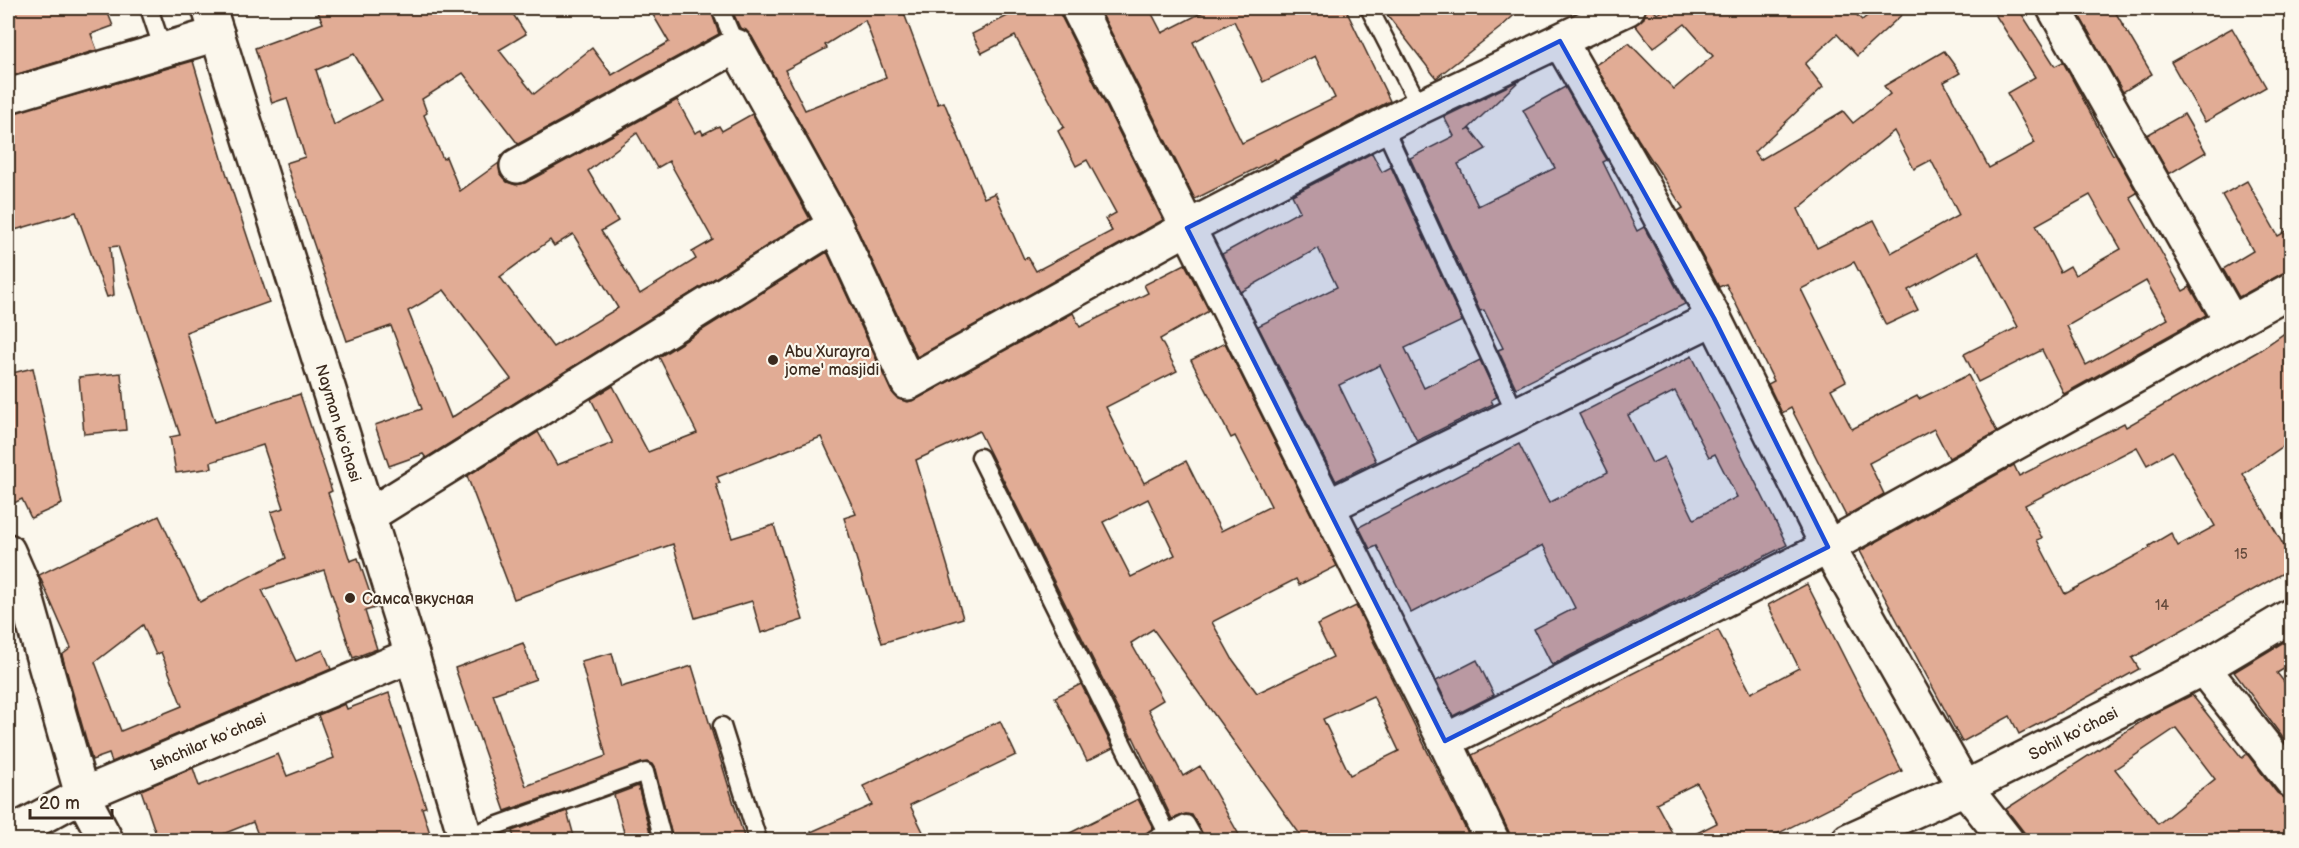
<svg xmlns="http://www.w3.org/2000/svg" width="2299" height="848" font-family="'Balsamiq Sans',sans-serif">
  <rect width="100%" height="100%" fill="#fbf7ec"/>
  <filter id="ink" filterUnits="userSpaceOnUse"><feTurbulence type="fractalNoise" baseFrequency=".0167" numOctaves="2"/><feDisplacementMap in="SourceGraphic" scale="12" xChannelSelector="R" yChannelSelector="G"/><feConvolveMatrix kernelMatrix="1 2 1 2 8 2 1 2 1" color-interpolation-filters="sRGB"/></filter>
  <g filter="url(#ink)">
    <g fill="#e1ac95" stroke="#3b2a1e" stroke-width="1.5" fill-rule="evenodd">
      <path d="M8 8H106L113 26 91 34 97 50 8 77Z"/>
      <path d="M316 8H509L526 34 499 50 534 94 592 48 612 75 669 42 649 8H710L719 34 518 144 463 73 422 99 427 113 424 115 443 159 446 157 460 191 499 163 500 174 507 182 516 185 525 183 677 100 695 133 701 130 703 134 719 126 722 131 752 114 810 219 426 458 423 454 389 466 375 425 422 409 391 326 347 341 286 163 305 157 287 98 272 103 255 48 323 23ZM354 54 382 100 334 125 316 70ZM637 133 657 168 669 161 713 240 692 252 696 259 640 294 601 231 618 221 588 171ZM573 234 618 308 553 347 500 277 550 240 554 246ZM444 290 511 379 451 418 408 311Z"/>
      <path d="M731 8H902L938 104 944 102 984 198 995 193 1024 259 1028 257 1036 271 1112 231 1105 219 1116 213 1087 160 1076 166 1058 131 1064 127 1015 36 982 53 972 34 1023 8H1059L1061 16 1163 220 917 357 851 216 752 37 746 30 740 28ZM865 20 886 77 805 110 785 70 827 48 825 45Z"/>
      <path d="M1099 8H1149L1162 33 1211 8H1345L1390 101 1276 161 1275 159 1195 199ZM1234 21 1263 82 1315 56 1335 98 1242 143 1193 42Z"/>
      <path d="M1382 8H1522L1500 28 1436 78Z"/>
      <path d="M1646 8H1652L1657 14 1668 8H1849L1862 20 1877 8H1909L1857 56 1837 34 1805 64 1823 87 1754 152 1760 160 1843 111 1853 123 1890 94 1884 86 1944 51 1960 73 1944 82 1989 168 2035 143 2007 93 2035 77 1991 8H2018L2055 66 2063 62 2113 155 2115 154 2137 193 2130 197 2159 248 2183 291 2190 287 2206 315 2064 394 2042 350 1978 382 1964 354 2018 327 1978 252 1908 290 1918 310 1886 325 1854 262 1801 289 1846 381 1831 389 1852 429 1917 396 1919 399 1968 375 1997 432 1949 458 1934 429 1869 463 1884 494 1846 516 1791 408 1782 413 1768 384 1774 381 1726 284 1719 287 1678 211 1683 208 1638 139 1595 65 1629 43 1674 89 1713 56 1685 24 1653 48 1635 25 1644 18ZM1894 131 1914 169 1931 160 1959 215 1891 253 1874 220 1817 248 1798 209ZM2090 195 2121 249 2075 275 2070 266 2060 272 2036 225ZM2146 281 2168 319 2086 365 2067 326Z"/>
      <path d="M2075 8H2113L2152 74 2123 92Z"/>
      <path d="M2232 28 2266 87 2205 122 2171 62Z"/>
      <path d="M193 61 226 172 269 302 186 332 215 422 300 394 332 491 328 493 350 561 358 558 375 608 365 611 377 649 353 658 324 570 262 590 296 661 323 650 331 669 112 762 109 754 92 760 62 655 71 648 39 575 159 516 200 602 286 558 271 512 284 508 263 445 211 462 212 468 176 473 170 437 180 435 118 246 110 247 114 295 107 297 76 212 8 232V114ZM143 625 156 655 161 652 182 706 121 731 95 662Z"/>
      <path d="M1520 80 1466 131 1470 129 1486 149 1458 164 1478 206 1555 168 1523 110 1565 87 1607 160 1603 162 1637 231 1644 227 1685 304 1516 388 1498 350 1503 348 1484 310 1480 311 1410 158 1454 136 1444 117Z"/>
      <path d="M2184 114 2206 152 2169 174 2147 135Z"/>
      <path d="M1372 153 1382 172 1391 167 1462 321 1405 348 1424 388 1480 360 1497 397 1491 400 1493 404 1417 441 1380 365 1339 385 1376 461 1336 481 1258 326 1337 287 1318 248 1241 292 1222 254 1300 211 1292 195Z"/>
      <path d="M2247 181 2278 236 2292 228V270L2283 273 2239 297 2223 269 2253 251 2222 195Z"/>
      <path d="M827 252 891 391 898 399 908 402 917 399 1073 313 1080 327 1148 293 1144 285 1185 264 1209 311 1160 339 1177 371 1106 407 1144 483 1186 461 1221 531 1271 506 1235 436 1231 438 1191 360 1225 343 1337 566 1299 585 1296 579 1212 622 1233 660 1257 693 1333 657 1317 625 1356 606 1471 840H1304L1153 629 1131 643 1163 700 1148 709 1183 776 1200 766 1242 840H1205L1192 815 1186 814 1172 819 1133 737 1132 738 979 431 916 460 963 618 882 643 844 518 856 514 821 437 717 477 720 483 716 484 732 538 774 525 803 620 761 633 752 601 695 618 673 544 514 599 467 476 538 432 557 465 613 443 591 399 613 386 648 452 697 433 659 357ZM1148 499 1175 555 1131 577 1103 522ZM1373 696 1399 751 1350 775 1323 719Z"/>
      <path d="M2292 328V440L2243 474 2284 546 2292 542V568L2132 658 2139 669 2055 715 2019 734 2010 716 1962 742 1860 551 2014 465 2019 476 2124 423 2126 427 2257 352ZM2137 447 2147 465 2172 451 2215 526 2178 546 2171 533 2149 546 2150 548 2065 594 2037 540 2042 538 2025 505Z"/>
      <path d="M1692 356 1787 545 1552 665 1534 629 1575 608 1543 545 1411 613 1377 546 1370 549 1359 527 1519 444 1549 503 1608 472 1579 414ZM1675 391 1709 457 1715 454 1737 497 1694 519 1664 457 1652 463 1628 415Z"/>
      <path d="M33 368 62 504 31 518 22 499 8 506V374Z"/>
      <path d="M121 373 126 430 84 434 79 377Z"/>
      <path d="M1807 584 1902 771 1765 840H1683L1717 823 1697 783 1656 803 1676 840H1511L1509 832 1472 755 1718 630 1751 693 1799 668 1768 605Z"/>
      <path d="M2292 637V664L2277 673 2292 692V750L2234 672Z"/>
      <path d="M523 643 536 679 493 694 526 786 606 756 581 661 612 653 621 687 692 666 745 840H673L655 769 652 764 647 762 505 811 455 668Z"/>
      <path d="M1477 660 1494 695 1453 716 1436 681Z"/>
      <path d="M1081 684 1113 748 1087 761 1055 697Z"/>
      <path d="M389 693 426 807 422 808 432 840H260L253 822 208 840H158L141 790 193 768 199 786 278 754 287 776 334 758 318 715 345 704 347 709Z"/>
      <path d="M2192 695 2242 758 2247 754 2277 793 2285 798 2292 799V808L2283 814 2292 825V840H2030L2006 809 2150 716ZM2176 728 2215 779 2158 824 2115 769Z"/>
      <path d="M1000 721 1016 755 910 805 927 840H793L872 805 863 786Z"/>
      <path d="M638 786 652 840H626L614 795Z"/>
      <path d="M1138 799 1153 828 1145 834 1143 840H1056Z"/>
      <path d="M567 811 575 840H515L512 831Z"/>
    </g>
    <g fill="none" stroke-linecap="round" stroke-linejoin="round">
      <g stroke="#3b2a1e" stroke-width="21">
        <g id="service">
          <path d="M149 8 163 50"/>
          <path d="M720 8 736 46"/>
          <path d="M1369 8 1420 107"/>
          <path d="M1384 127 1516 414"/>
          <path d="M980 457 1167 833"/>
          <path d="M722 726 758 840"/>
          <path d="M465 837 645 772 663 840"/>
          <path d="M1153 840 1186 824 1195 840"/>
        </g>
      </g>
      <g stroke="#3b2a1e" stroke-width="38">
        <g id="minor">
          <path d="M1078 8 1445 741 1492 840"/>
          <path d="M2054 8 2232 323"/>
          <path d="M1560 41 1643 185 1714 318 1828 547 1965 788 2006 840"/>
          <path d="M8 96 217 34"/>
          <path d="M517 166 736 46 835 225 908 383 1187 228 1420 107 1628 8"/>
          <path d="M1337 502 1714 318"/>
          <path d="M368 516 835 225"/>
          <path d="M8 551 22 583 8 590"/>
          <path d="M22 583 82 795 106 840"/>
          <path d="M2203 668 2292 781"/>
          <path d="M1445 741 1828 547 2292 289"/>
          <path d="M8 835 82 795 412 655"/>
          <path d="M1849 840 1965 788 2203 668 2292 615"/>
        </g>
      </g>
      <g stroke="#3b2a1e" stroke-width="38">
        <path id="secondary" d="M209 8 412 655 466 840"/>
      </g>
      <use href="#service" stroke="#fbf7ec" stroke-width="16"/>
      <use href="#minor" stroke="#fbf7ec" stroke-width="33"/>
      <use href="#secondary" stroke="#fbf7ec" stroke-width="33"/>
    </g>
  </g>
  <path fill="#1d4ed8" fill-opacity="0.2" stroke="#1d4ed8" stroke-width="4.5" stroke-linejoin="round" d="M1560 41 1714 318 1828 547 1445 741 1187 228Z"/>
  <g fill="#3b2a1e" stroke="#fbf7ec" stroke-width="2">
    <circle cx="773" cy="360" r="6"/>
    <circle cx="350" cy="598" r="6"/>
  </g>
  <g text-anchor="middle" stroke-width="4.5" stroke-linejoin="round" paint-order="stroke">
    <g font-size="14" fill="#644a3c">
      <text x="2241" y="559">15</text>
      <text x="2162" y="610">14</text>
    </g>
    <g font-size="16" fill="#3b2a1e" stroke="#fbf7ec" text-anchor="start">
      <text x="785" y="357">Abu Xurayra<tspan x="785" dy="18">jome' masjidi</tspan></text>
      <text x="362" y="604">Самса вкусная</text>
    </g>
    <g font-size="16" fill="#3b2a1e" stroke="#fbf7ec">
      <text transform="translate(339 423) rotate(73)" y="6">Nayman koʻchasi</text>
      <text transform="translate(2073 733) rotate(-27)" y="6">Sohil koʻchasi</text>
      <text transform="translate(208 741) rotate(-23)" y="6">Ishchilar koʻchasi</text>
    </g>
  </g>
  <rect width="2299" height="848" fill="none" stroke="#fbf7ec" stroke-width="30"/>
  <rect x="15" y="15" width="2269" height="818" fill="none" stroke="#3b2a1e" stroke-width="2" filter="url(#ink)"/>
  <path d="M30 809v9h82v-9" fill="none" stroke="#3b2a1e" stroke-width="3"/>
  <text x="39" y="809" font-size="18" fill="#3b2a1e" stroke="#fbf7ec" stroke-width="4.5" paint-order="stroke">20 m</text>
</svg>
